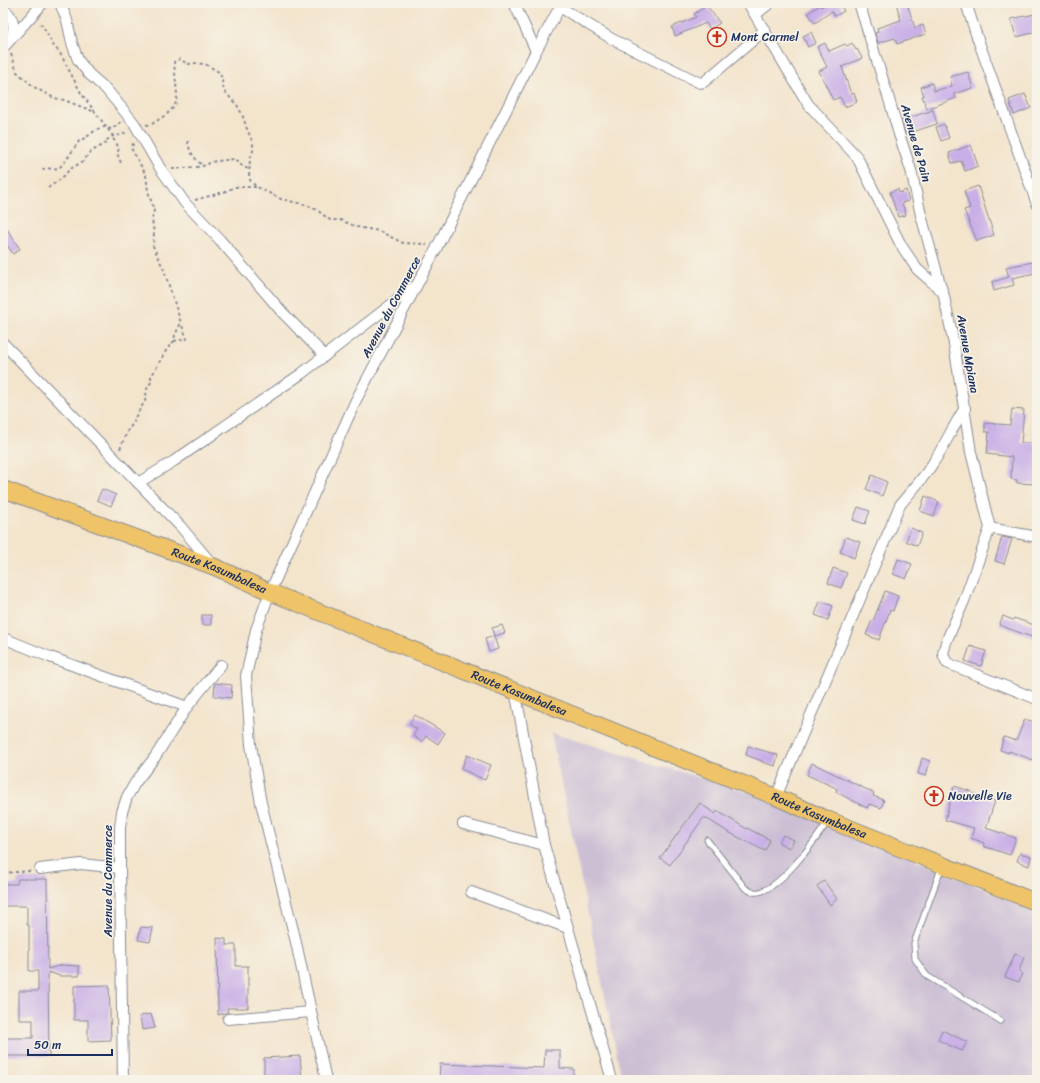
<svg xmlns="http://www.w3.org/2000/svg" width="1040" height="1083" font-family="Sriracha,sans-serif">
  <rect width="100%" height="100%" fill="#f7f3e8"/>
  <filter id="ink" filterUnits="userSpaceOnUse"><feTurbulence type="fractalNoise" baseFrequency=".025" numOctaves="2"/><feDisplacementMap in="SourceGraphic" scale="8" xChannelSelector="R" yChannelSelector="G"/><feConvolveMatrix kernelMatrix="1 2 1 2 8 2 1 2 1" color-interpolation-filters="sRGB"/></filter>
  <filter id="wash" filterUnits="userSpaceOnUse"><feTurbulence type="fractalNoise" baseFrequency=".012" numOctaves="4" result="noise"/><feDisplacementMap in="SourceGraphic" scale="16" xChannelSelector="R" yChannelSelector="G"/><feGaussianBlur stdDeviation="0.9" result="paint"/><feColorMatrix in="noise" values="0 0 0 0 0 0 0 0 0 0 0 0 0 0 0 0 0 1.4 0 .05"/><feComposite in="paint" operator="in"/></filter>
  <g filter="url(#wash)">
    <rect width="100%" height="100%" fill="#f3e4cc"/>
    <path fill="#ccbfd4" d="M551 733 775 800 1037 912V1080H622Z"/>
    <g id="blocks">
      <g fill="#c9afe7">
        <path d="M826 3H843L840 5 844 11 835 16 832 11 815 23 808 13 820 5 821 7Z"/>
        <path d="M896 3H907L915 28 923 25 926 34 897 44 895 38 878 43 875 33 878 32 877 28 901 20Z"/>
        <path d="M707 6 720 23 710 29 706 23 675 36 672 27 696 17 694 14Z"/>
        <path d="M1035 14 1037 32 1016 37 1011 19Z"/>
        <path d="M811 32 816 43 808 47 803 36Z"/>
        <path d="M825 43 829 51 845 44 847 46 852 43 856 50 857 49 862 58 842 67 851 94 854 93 857 102 845 107 840 97 833 100 819 71 827 67 817 47Z"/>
        <path d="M968 72 973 88 954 94 956 98 927 109 922 96H924L921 87 932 83 934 91 952 86 950 77Z"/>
        <path d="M1025 94 1031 108 1014 115 1009 100Z"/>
        <path d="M933 110 937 124 906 134 902 120Z"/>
        <path d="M944 124 949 138 941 141 936 127Z"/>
        <path d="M971 145 978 166 965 171 961 161 952 163 949 153Z"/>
        <path d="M978 186 994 235 977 241 964 210 970 208 964 191Z"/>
        <path d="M898 189 899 193 906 190 909 201 902 203 906 215 898 217 890 192Z"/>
        <path d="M3 223 20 249 13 254 3 239Z"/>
        <path d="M1033 262 1035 273 1012 278 1014 285 994 291 992 282 1009 277 1006 267Z"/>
        <path d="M1012 409 1024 410 1021 443H1037V484L1017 483V480L1011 479 1012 457 987 454 989 432H985V423L1010 425Z"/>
        <path d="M872 475 887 482 882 496 866 489Z"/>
        <path d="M102 489 116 495 111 506 97 500Z"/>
        <path d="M925 496 939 502 934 516 920 511Z"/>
        <path d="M858 507 870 511 865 524 853 520Z"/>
        <path d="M911 528 922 533 917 546 906 541Z"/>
        <path d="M846 537 860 542 854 558 840 552Z"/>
        <path d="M1002 537 1012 539 1004 564 995 561Z"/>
        <path d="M898 559 912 564 906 579 893 574Z"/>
        <path d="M833 568 847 573 841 588 828 583Z"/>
        <path d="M885 591 898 596 893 611 890 610 879 640 866 635 872 620 873 621Z"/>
        <path d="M820 601 833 606 828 620 815 615Z"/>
        <rect x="202" y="615" width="9" height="10"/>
        <path d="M1003 616 1013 620 1014 618 1037 626V639L999 625Z"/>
        <path d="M502 625 505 633 494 636 492 628Z"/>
        <path d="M494 636 498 649 489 652 485 639Z"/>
        <path d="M970 646 986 651 981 666 965 661Z"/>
        <path d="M215 683 232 685 231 698 214 696Z"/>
        <path d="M415 715 445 733 438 744 426 736 422 742 413 736 417 729 409 724Z"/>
        <path d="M1025 719 1037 723V750L1033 760 1009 751V753L1000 750 1004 737 1016 741Z"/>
        <path d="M748 746 778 755 775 766 762 762V761L746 755Z"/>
        <path d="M467 755 491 765 485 780 461 769Z"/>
        <path d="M922 758 930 761 926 776 918 774Z"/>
        <path d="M812 763 874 793 873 796 884 800 881 808 869 804 867 808 836 792 837 789 834 787 807 775Z"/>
        <path d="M954 786 973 792 972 793 995 801 986 828 1016 838 1010 855 983 846 984 843 971 838 974 828 945 820Z"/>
        <path d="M700 803 715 814 717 811 747 829V828L770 840 765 851 728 832 704 817 670 865 660 858Z"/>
        <path d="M783 835 794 840 790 848 779 843Z"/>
        <path d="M1020 853 1031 856 1029 866 1017 861Z"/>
        <path d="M18 879H47L48 969 62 965 79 966V976H60L48 972 49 1056H3V1038H33V1020H19V991H38V971H29V925H27V906H3V884H17Z"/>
        <path d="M824 881 837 899 830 905 817 886Z"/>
        <path d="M141 927 153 928 150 942 138 940Z"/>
        <path d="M217 938 226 939V945H236V966H248V1008H227L228 1012 218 1015Z"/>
        <path d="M1015 954 1024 957 1019 971 1022 973 1019 982 1005 977Z"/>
        <path d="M109 985 111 1040 88 1041V1020H74V986Z"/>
        <path d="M151 1014 155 1028 142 1030 140 1016Z"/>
        <path d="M942 1030 967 1042 962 1051 938 1040Z"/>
        <path d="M545 1050H560V1068L574 1069V1080H439L440 1064 544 1068Z"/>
        <path d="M300 1056 302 1080H264V1058Z"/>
      </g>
    </g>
  </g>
  <g filter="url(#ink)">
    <use href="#blocks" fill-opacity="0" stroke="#878a95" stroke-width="1"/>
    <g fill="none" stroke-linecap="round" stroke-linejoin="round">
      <g stroke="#878a95" stroke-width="7">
        <g id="service">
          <path d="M707 840 745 888C747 889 751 892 753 892 775 897 817 838 828 821"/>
          <path d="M942 866 914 943 915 959 927 976 1001 1021"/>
        </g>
      </g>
      <g stroke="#878a95" stroke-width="12">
        <g id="minor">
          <path d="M60 3 67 20 72 43 78 60 89 74 106 89 134 123 160 168 185 203 220 240 282 312 325 356"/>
          <path d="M514 3 536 51"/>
          <path d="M748 3 808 104 857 157 901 245 917 269 943 292 954 344 971 452 990 528 964 601 946 642 943 654 947 663 1037 699"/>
          <path d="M859 3 888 96 899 134 911 170 921 215 942 291"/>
          <path d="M966 3 976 34 1037 204"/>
          <path d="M560 7 612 39 700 83 704 82 765 30"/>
          <path d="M3 9C14 16 15 26 11 38"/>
          <path d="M756 14 770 3"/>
          <path d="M3 48 43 3"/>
          <path d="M3 343 181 527 212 564"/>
          <path d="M138 483 174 461 301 374 414 287"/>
          <path d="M990 528 1037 537"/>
          <path d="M3 638 50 657 187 707"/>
          <path d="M515 690 544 845 612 1080"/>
          <path d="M776 797 900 505C911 491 924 478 933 463 945 445 953 426 965 408"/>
          <path d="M463 824 544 845"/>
          <path d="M40 869 81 864 120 868"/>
          <path d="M471 892 568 928"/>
          <path d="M228 1019 311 1012"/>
          <path d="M123 1080 120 868V827L122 812 127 797 135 783 155 757 187 707 221 665"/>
          <path d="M326 1080 295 938 261 803 251 745 246 676 256 630 270 592 356 400 436 249 536 51 562 3"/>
        </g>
      </g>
      <g stroke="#878a95" stroke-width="18">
        <g id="trunk">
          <path id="s1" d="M3 489 215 567 270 592 776 797 829 820 1033 901"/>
        </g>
      </g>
      <g stroke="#878a95" stroke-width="2" stroke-dasharray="3 3" stroke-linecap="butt">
        <path d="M40 24 43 26 53 45 60 53 81 93 113 136 112 138 116 142 119 149 117 153 121 163"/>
        <path d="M11 54 17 72 34 87 54 98 64 100 95 112"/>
        <path d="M146 125 152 124 167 114 173 108 177 101V94L174 62 180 59 187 64 198 63 207 65 219 72 221 76 224 91 237 105 242 114 247 129 253 143V151L250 159 249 177 251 182 257 187 281 199 307 205 317 210 330 220H340L357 227 379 231 403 243 423 244 427 245"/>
        <path d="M188 141C188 150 195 159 202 165"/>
        <path d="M42 169C47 168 54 169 58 168 64 166 75 146 80 140 88 139 96 126 106 127 108 128 110 129 112 129L121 122"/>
        <path d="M172 169 197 167 207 165 210 162 234 159 238 161 243 167 249 169"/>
        <path d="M48 188 62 178 70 169 82 162 92 151 108 142 107 140 113 136H117L128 132"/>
        <path d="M195 200 224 192 235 187H256"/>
        <path d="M174 341 187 339 181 323"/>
        <path d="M120 449 128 430 134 422V419L145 401 147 389 151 382V377L167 349 174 341 175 335 181 323 164 270 153 246 154 234 152 219 154 210 148 191 146 175 131 148 134 142"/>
        <path d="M3 873 30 871"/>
      </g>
      <use href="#service" stroke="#fff" stroke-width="5"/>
      <use href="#minor" stroke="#fff" stroke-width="10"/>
      <use href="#trunk" stroke="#efc469" stroke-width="16"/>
    </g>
  </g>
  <defs>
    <g id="church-ring" transform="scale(1)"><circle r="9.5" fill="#f7f3e8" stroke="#c8321e" stroke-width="1.5"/><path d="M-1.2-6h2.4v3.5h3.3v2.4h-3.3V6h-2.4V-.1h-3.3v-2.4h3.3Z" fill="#c8321e"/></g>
  </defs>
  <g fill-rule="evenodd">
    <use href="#church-ring" x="717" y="37"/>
    <use href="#church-ring" x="934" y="796"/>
  </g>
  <g text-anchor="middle" stroke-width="3.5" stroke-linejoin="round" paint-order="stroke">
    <g font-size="12" fill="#1b2f5e" stroke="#f7f3e8" text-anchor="start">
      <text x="731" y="41">Mont Carmel</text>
      <text x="948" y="800">Nouvelle Vie</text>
    </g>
    <g font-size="12" fill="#1b2f5e" stroke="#f7f3e8">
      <text transform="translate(916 143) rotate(74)" y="4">Avenue de Pain</text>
      <text transform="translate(391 307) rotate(-62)" y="4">Avenue du Commerce</text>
      <text transform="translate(968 354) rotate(80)" y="4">Avenue Mpiana</text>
      <text dy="4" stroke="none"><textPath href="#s1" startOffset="231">Route Kasumbalesa</textPath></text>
      <text dy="4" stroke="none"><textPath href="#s1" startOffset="555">Route Kasumbalesa</textPath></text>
      <text dy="4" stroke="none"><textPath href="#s1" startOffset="879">Route Kasumbalesa</textPath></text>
      <text transform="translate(108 881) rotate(-90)" y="4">Avenue du Commerce</text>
    </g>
  </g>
  <rect width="1040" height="1083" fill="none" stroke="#f7f3e8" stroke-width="16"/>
  <path d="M28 1049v6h84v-6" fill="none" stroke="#1b2f5e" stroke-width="2"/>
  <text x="34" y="1049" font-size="12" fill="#1b2f5e" stroke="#f7f3e8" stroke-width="3" paint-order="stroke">50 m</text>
</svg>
